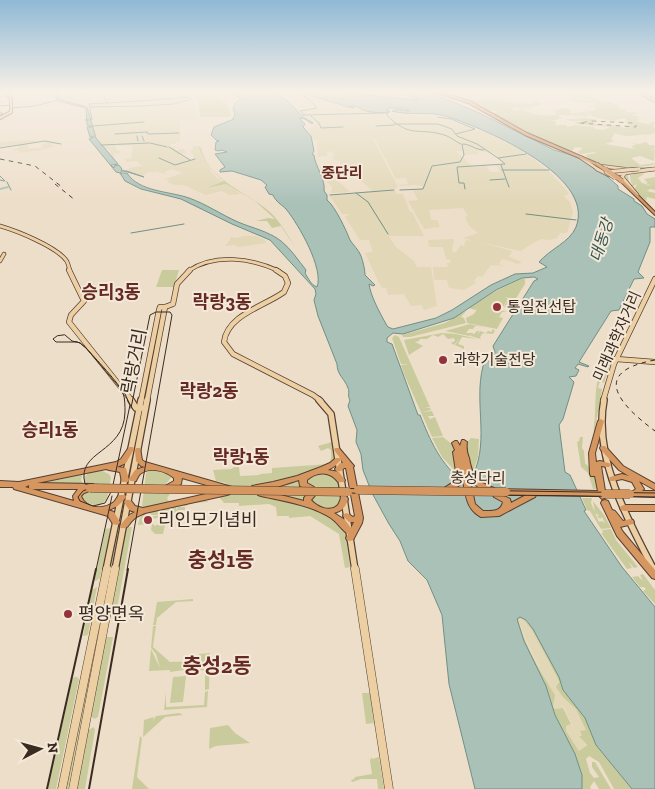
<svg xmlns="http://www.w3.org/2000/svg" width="655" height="789" font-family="'Zilla Slab','Noto Sans KR',serif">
  <rect width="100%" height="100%" fill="#eddec9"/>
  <g fill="#e2d7b7" fill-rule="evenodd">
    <path d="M115 92 116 95 138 94 140 101V92L166 93 165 95 167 99 190 97 194 103 196 120 180 119V141H176V144H170V147H181L174 148 176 150 184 149 186 153 179 155 190 161 195 159 190 150 193 149V146H198L213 174 223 182 207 189 226 184 241 194 229 195 222 191 206 195 184 185H174L168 182 169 180 165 179 183 173 171 169 165 172 166 174 153 171 155 172H149L142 176 128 170 129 168 142 166 137 161 127 162 124 159 131 158 133 145 119 146 118 143H114L117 150 121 151 119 154H114V159L108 149H105L101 145H102L94 131 89 104 68 101 61 96Z"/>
    <path d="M270 92 299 93 309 100 316 108 311 100 304 95 318 98 333 105 385 113 379 114H386L393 124 389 113 445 118 475 129 471 131 480 130 513 146 525 153 504 157 527 154 552 174 568 192 569 194 564 196 570 202 573 212 567 233H560L557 238 550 240 542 239 533 243 521 251 479 242 512 251 509 257 522 262 517 264 513 262 502 259 499 264 505 266 491 265 482 277 478 276 474 281 476 283 464 290 449 288 447 280H434L433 267H448L447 263H450L451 260 446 259 443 247H429L428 240 454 239 452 252H456L461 245 464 246 466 240 474 241 463 238 478 233 469 226 465 217 468 216 463 208 429 210 431 220H437L440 227 424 229 408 201 418 200 413 190 424 189 422 186 415 185 400 186 399 185 408 184 406 178 396 179 375 139H373L398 187 388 191H395L397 194H403L410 212H412L424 236H389L395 246 414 261 417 267H431L437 306 424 310 421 305 411 306 404 294 388 295 386 288H382L380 285 365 253 373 252 369 240H360L345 217 350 214H342L330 196 373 191 340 164V161L333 159 331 157 334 156 332 151 326 152 328 156 318 157 317 142H323L313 140 308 128 313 127 314 123 303 115 304 114 290 100ZM456 151H463L464 155 479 154 477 151 493 153 500 157 499 158 504 164 496 165 500 172H491L486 166 473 167Z"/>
    <path d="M28 140 43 141 28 144V148H43L42 145 47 141 61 144H53L51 145 55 146 42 150 19 153V150L12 151 19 147 16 145 0 147V142Z"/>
    <path d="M320 167 323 168 350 192 331 193 332 187 324 179Z"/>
    <path d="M244 236H255L265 240 266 243 238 247 235 245 225 246 230 240V237L236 238Z"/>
    <path d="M522 618 532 630 557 677 559 684 576 709 587 730 582 736H579L571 723 562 703 563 708 555 709 553 707 555 695 546 681 523 633 518 621V619Z"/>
    <path d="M571 724 586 745 579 751 566 731V726Z"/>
  </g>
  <g fill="#cacb9d" fill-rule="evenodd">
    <path d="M193 92C211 92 229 97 231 117H200L199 104Z"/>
    <path d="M556 92H597L590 97 606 102 605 100 619 106 620 109H627L626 112 642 113 631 115 641 117 637 118 640 120 635 121 650 125 649 123 655 122 653 127 655 128V132L652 134 626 136 613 133 614 135 611 139 614 141 605 144 635 149 631 146 636 145 632 143 639 144 646 142 649 145H654L655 148 649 151 655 149 654 161 640 156 631 158 640 165 655 163 654 165C630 169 609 169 586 159L588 157 585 155 596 153 595 152 580 154 578 152 583 148 575 147 571 153 519 130 493 115 497 111 487 110 492 114 482 106 466 100 486 99 483 96 487 94 496 97 490 98 506 101H503L532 104 529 102 538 101 544 104 525 109 511 107 515 109 510 110 519 111 520 108C530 114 545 117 556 115L555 110 567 108 571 111V114L594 110 596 108 591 107V105L595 106 596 103H582L571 100 573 95 560 94 565 93ZM583 111 594 117 608 120H604L616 121 615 120 625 118 627 121H617L627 122 629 125 625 126 627 128 610 125 619 126 593 124 595 123 593 121 602 122 593 121 596 120 595 119 574 117 583 119H565L571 121H589L575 122 577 124 610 127 603 130 595 129 594 127 575 125 567 127V129V125H555L556 121H549L563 118 558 117 559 115 589 116Z"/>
    <path d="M198 146 201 148C209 181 248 192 271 213 283 225 289 238 298 252L281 226 272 228 267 221H256L268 218 275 219 255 201 226 184 207 188 224 181C211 171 205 161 198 146Z"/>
    <path d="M655 168V172L644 171 646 172 642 173 644 174 638 178 642 183 652 186 644 182 648 183 644 179 655 177V190L650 189 647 191 655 193V199L647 197 646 201 634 190 637 184 632 187 630 185 633 184 631 183 630 175 639 173 628 174 629 183 623 174Z"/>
    <path d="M162 270H179L174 287H156Z"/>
    <path d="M521 279H525V284L510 308 504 307 509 298 505 297 508 299 503 307H495V309L507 312H502L499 317 503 318 497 329 467 323 466 318 474 314 477 309 475 310 469 308 494 292Z"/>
    <path d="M466 311 461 317 464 318 466 323 410 337H403L402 335 445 323Z"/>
    <path d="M470 324 485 328 476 325 473 329H469L466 333H473V335L477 331H479L477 336 480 331 486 333 488 331 492 332V329L495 331 493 334 483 333 480 337 481 339 471 336V334L470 336 445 331Z"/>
    <path d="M442 333 456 334 478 339 462 337 458 344 464 346V349L455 345 460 338 454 345 451 343 455 341 454 338 448 339 443 334 438 337 433 335 427 339H420L419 341 415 342 423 346 409 355 404 340Z"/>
    <path d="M395 335 399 337 430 407 425 408H430L431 410 422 412 432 411 434 416H428L430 419 435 417 443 436 432 437 404 374 401 365 409 364H401L392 338Z"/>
    <path d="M612 359 604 383 600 381 598 388 602 389 594 434C593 427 595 420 595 414 596 395 594 370 612 359Z"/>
    <path d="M141 414 68 789H66Z"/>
    <path d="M443 437 453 445 458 474 442 457 432 438Z"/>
    <path d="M580 437H583L582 448 584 451 585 463 590 468 589 461 591 462 598 489H593L588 473 581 467 577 442 579 441Z"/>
    <path d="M471 438 479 439 478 457 472 474 465 445Z"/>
    <path d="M332 442 335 462 306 478 325 472 337 478 341 503C332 514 318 507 306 505V508L328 514 345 530 350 567 345 568 339 534 310 516 289 518V516H277L276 507 269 504 239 506V503H224L219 497 224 495 226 483 216 481 213 470 231 469 234 467H239L240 476 259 475 260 474 272 473V468L329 464 331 458V450L328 448 321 451 318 446Z"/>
    <path d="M153 469 173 475 165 485 166 492 170 494 167 498 170 503 145 508 142 506 146 473Z"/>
    <path d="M100 470 109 474 111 478 107 499 99 506 81 502 79 496 96 485 86 484 84 479C86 472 93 472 100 470Z"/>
    <path d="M83 473 81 480 83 484H36Z"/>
    <path d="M582 498H592L591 503 599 522 602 521 605 523 602 517 600 519 597 516 599 515 595 513 593 501 604 515 611 528 601 529 590 511 587 510Z"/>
    <path d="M205 499 208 502 188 503 187 506H176V510L178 507H185V510H180V514L165 525 163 534H155L151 530 152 523 155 526 163 522 160 517 153 519 149 524 150 528 149 524 138 525C139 519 140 515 147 513L152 516 176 515H152L148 512Z"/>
    <path d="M126 527H132L117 609 113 611 111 609Z"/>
    <path d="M111 528 100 578 96 581 94 580 105 529Z"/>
    <path d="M611 529 616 540 638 567 634 568 629 562 632 568 627 569 601 533H603L602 530Z"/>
    <path d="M643 574 655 590V604L643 591 646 589 644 587H640L632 577 638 576 643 581 640 575Z"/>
    <path d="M97 587 88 635 83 636 92 590Z"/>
    <path d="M193 599V601L176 602 157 618 156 625H153L157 602Z"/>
    <path d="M520 617 524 619 533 629 561 680 585 718 596 745 632 789H614L599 762 589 756 586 759 590 773 594 778 599 777 592 767V762H595L611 789H599L594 781 590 787 591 789H582V775L575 754 555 715 546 686 524 641 517 619ZM522 618 532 630 557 677 559 682 556 687 563 697 576 709 586 730 580 731 582 736H579L587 745 579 751 566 731V726L571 724 563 708 555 709 553 707 555 695C543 676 522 640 518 619Z"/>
    <path d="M153 626H156L153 647 170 662 196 661 198 660 199 654 210 653 209 689 205 690V670L185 671 184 670 170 672V670L149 671 151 649 160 668 156 654 151 648Z"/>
    <path d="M106 637H113L98 717 94 719 91 716Z"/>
    <path d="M186 676 183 702 170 703 173 677Z"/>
    <path d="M74 677H77L79 679 56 789H48L72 680Z"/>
    <path d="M208 691 207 707 164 710 166 692V707L204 705 205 692Z"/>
    <path d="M362 693H370L374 723 366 724Z"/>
    <path d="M179 713 183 715 165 717 143 737 144 720 154 717 153 721 156 716Z"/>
    <path d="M228 725 235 733 250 743 216 746 209 749 210 728Z"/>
    <path d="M94 727 95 730 85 789H77L88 730Z"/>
    <path d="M140 736 142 738 137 777 149 789H132Z"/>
    <path d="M372 757V759L379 757 384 789H378L377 779H361L352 782 351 780 354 779 355 777 372 774 370 760Z"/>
  </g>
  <path fill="#aac1b8" stroke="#709085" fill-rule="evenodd" d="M53 92H57L59 98 62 100 87 107 96 138 118 164 111 165 114 168V166L119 165 122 169 121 170 144 177 127 171H122L120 173H127C139 192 169 191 189 198 206 204 222 215 238 222 252 228 268 231 281 241 291 249 298 260 306 270L305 273C308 278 311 285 317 287 324 269 299 225 286 209 281 204 276 202 273 195L269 194 265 187 267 185 261 180 232 171 220 172V170L225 167 215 154 227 152 222 150 218 151 215 150 216 142 219 141 216 140 211 135 214 127 234 119 233 118 235 115 233 108 235 106 234 104 241 99 228 92H269L276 94 288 101 303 117 313 123 312 124 305 119 299 118 305 124 303 127 311 136 314 151 312 154 314 155C315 166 326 180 324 191L327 195V200C335 206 346 230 350 240 353 245 359 250 361 256 363 261 365 270 365 275L375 285 373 286 369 284C371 297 379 311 386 324L388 327 393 329 436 318 452 310 491 285 515 274 533 273 547 267 539 262C550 249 570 242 576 227 597 174 476 125 445 116 428 111 409 116 392 111L397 109 409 111 404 108H389L387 110 390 112C383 113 367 113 361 109 357 107 356 106 350 106L354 108 348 107 299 92H336L417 100 418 99 397 92H429L477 112 554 150 575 156 598 168H649L600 170 618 186V189L634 199V201L642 206 647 214 655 219V227H650V242L638 272 644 278 634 279 619 310 611 311 579 362 589 366 588 367 578 364 575 368 579 370 576 376 569 377 574 382 563 419 559 425 565 472 570 475 586 510 584 511 622 567 655 607V789H632L596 745 585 718 563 690 559 677 533 629 526 620 520 617 517 619 524 641 546 686 555 715 575 754 582 775V789H475L449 684 442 615 427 580 408 561 400 541 389 524 372 493 363 470 361 454 356 442 357 430 348 406 350 400C347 395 350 392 348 388 345 379 337 375 337 364L318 316 314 300 316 294 315 289 270 240 232 224 181 199 141 189 125 181 120 173 116 172 89 139 94 137H90L87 127H92L87 125 86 108 58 101ZM534 277 538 279 534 281 493 346 495 352 493 361H486L483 366C473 405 492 446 469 482H464C441 466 430 440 420 415H418L392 344 387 342V338L393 333 403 334 454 318 496 290 522 278Z"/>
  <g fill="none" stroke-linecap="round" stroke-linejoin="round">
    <g stroke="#709085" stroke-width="1">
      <path d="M139 92 140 96"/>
      <path d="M76 94 97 92"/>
      <path d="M300 94 305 97"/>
      <path d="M0 96H7"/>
      <path d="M104 96 107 102"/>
      <path d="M140 101 191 97"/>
      <path d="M174 104 191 99"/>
      <path d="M0 106 13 105 12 108 35 106 58 100"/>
      <path d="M142 106 173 104"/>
      <path d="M90 107 141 106"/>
      <path d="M0 112 3 114 0 115"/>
      <path d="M388 112 387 115C410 140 421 126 447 136 452 138 456 142 461 144"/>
      <path d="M302 115H305L300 111 317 108 305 96"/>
      <path d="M305 115 387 113"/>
      <path d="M311 116 319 123 321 128 343 127"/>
      <path d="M437 117 451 119 475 129 456 134"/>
      <path d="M85 120H92L89 104 140 101"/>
      <path d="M394 124H438L452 129 457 136 477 144 498 158"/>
      <path d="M93 126 144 122"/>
      <path d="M376 126 394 125"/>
      <path d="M147 132 148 134 179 133"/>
      <path d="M115 134 147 132"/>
      <path d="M137 136 138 141"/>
      <path d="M142 136 144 141"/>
      <path d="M150 143 167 147"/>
      <path d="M101 145 149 143"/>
      <path d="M169 147 190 160"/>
      <path d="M0 148 45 141 61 144"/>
      <path d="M159 158 175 165 195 159"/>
      <path d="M501 165 509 187"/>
      <path d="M502 170H549"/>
      <path d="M0 176 5 181"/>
      <path d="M0 180 4 181"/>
      <path d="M490 180 505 179"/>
      <path d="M7 182 11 190"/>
      <path d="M465 189 464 183H459L457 167 505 164 498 158 526 154"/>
      <path d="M400 190 423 189 432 166 460 162 464 155 462 144C471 144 475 150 484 150"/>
      <path d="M356 193 368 202 388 234"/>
      <path d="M330 195 394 190"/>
      <path d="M526 214 576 220"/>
      <path d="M131 233 184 224"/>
    </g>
    <path stroke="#aac1b8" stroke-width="2" d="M0 189 8 187"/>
    <g stroke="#574032" stroke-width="4">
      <g id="major-far4">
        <path d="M639 92 655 101"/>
        <path d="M0 118 11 112V100L7 92"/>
        <path d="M580 157 599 170"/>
        <path d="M601 166 625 169"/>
        <path d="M645 170 655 169"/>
      </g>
    </g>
    <g stroke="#574032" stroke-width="4.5">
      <g id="major-far3">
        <path d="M597 169 609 175 654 169"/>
        <path d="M625 173 622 177 637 195"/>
        <path d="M0 226C17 231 55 246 66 260 68 262 69 268 70 271"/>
        <path d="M0 261 4 254"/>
        <path d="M188 271C215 253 251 258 279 271"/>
      </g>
    </g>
    <g stroke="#574032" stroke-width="6">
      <g id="major-far2">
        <path d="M69 270 84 301 71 315 69 322 132 401"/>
        <path d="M276 270 285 276 288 283 284 292C265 306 227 315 224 342L233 354 313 395 321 401"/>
        <path d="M165 307 173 304 177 284 190 270"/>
        <path d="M616 359 655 362"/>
        <path d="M141 401 159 310 160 307H165L147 401"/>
        <path d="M603 401 614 364 655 279"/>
      </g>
    </g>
    <g stroke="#574032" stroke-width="8">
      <g id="major-far1">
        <path d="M131 400 136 408H143"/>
        <path d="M319 400 331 414 355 570"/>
        <path d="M604 400C593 457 628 521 654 570"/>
        <path d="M106 570 141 400"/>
        <path d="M115 570 147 400"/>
      </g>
    </g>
    <g stroke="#574032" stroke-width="9">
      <g id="major">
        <path d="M355 569 389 789"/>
        <path d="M653 569 655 572"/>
        <path d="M62 789 107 569"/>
        <path d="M73 789 115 569"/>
      </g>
    </g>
    <g stroke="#574032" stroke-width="2">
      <g id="highway">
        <path d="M435 92H440L470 101 527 133 599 164 596 165 525 135 468 103Z"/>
        <path d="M621 180H623L655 212V215L621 182Z"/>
        <path d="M601 419 604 421 595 453 596 462 600 461 609 463 611 465 609 467H607L601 466 605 491 608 492 609 494 608 496 602 499 599 496 536 495 535 497 499 516 481 517C466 509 466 495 463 481 458 487 451 493 443 492L442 490C447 485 452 485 457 478L453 452 455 450 452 443 455 441H457L460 446 462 440H464L467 442C466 448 467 453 469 458 472 476 477 482 494 488L495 490 494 492C485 493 476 486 470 480L475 504 483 511C492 511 501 512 503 502L494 497 493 495 494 493H498V490L501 489 598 491 595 476H591L590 474 589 453 598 421ZM502 495H526L511 503 510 499Z"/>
        <path d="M601 446H605L623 466 655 484V490L639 481 644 489 642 491H655V497L627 496 626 494 627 492 633 491 636 489 632 482 622 479 613 481H610L609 479 610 477 622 474 629 476 619 470 601 450 600 448Z"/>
        <path d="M129 447H133L134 449 126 463 117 467 126 468 129 480 128 482H122L120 472 109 470 106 469 37 483 93 484 94 486 92 490 84 493 81 496C86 509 104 510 114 502 116 500 117 497 119 495H125L126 497C120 505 117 507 108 510L114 512 120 522 119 524 116 525 113 524 108 516 14 489 13 487H0V481L19 482 116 462 121 459ZM29 485V488L32 489H80H78L73 496 74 501 25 487Z"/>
        <path d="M136 448H140L142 460 145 462 232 487 233 489 230 491V494L227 495 145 513C141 515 137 516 134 519 128 524 129 529 121 528L120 526C124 520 128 515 135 512L129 510 124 502 125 500C131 499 132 502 135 506L143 508 224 490 182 478 181 484 171 490H165L164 488 165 486 174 481V478C166 471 150 466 140 474 138 476 137 479 136 481H130L129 479 135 470 145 467 141 466 136 461 135 450Z"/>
        <path d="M335 448H339L354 466 353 467 363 518 362 523 353 540 350 541 347 540 346 538 348 534C342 530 338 523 331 518 311 505 284 501 261 496L258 495 257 493 258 491 261 490 304 501V498L310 491 300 486 299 480C285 484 267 492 252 490L251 488 252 486 273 482 297 476 321 467 330 463 336 458H340L334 450ZM341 460 343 463H340L335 469 336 471C340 472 342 471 344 468H346L355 516 353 517 347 513 344 514 343 516 349 522H354L351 528 345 520 334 513C342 511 346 507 348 499L347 497H341C341 499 339 503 338 505 330 513 317 507 311 500L318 492 317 490H314V487L307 483V480C317 471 330 471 338 482H344L345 480 339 472 328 470 335 466Z"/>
        <path d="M605 500 608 501 612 510 615 511 623 521 630 519 633 520 634 522 633 524 620 527 623 532 655 570V579L652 578 617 536 601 503 602 501Z"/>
        <path d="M624 505H655V511H624L621 510 620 508 621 506Z"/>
      </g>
    </g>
    <use href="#major-far4" stroke="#edcfa4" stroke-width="2.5"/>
    <use href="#major-far3" stroke="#edcfa4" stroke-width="3"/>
    <use href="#major-far2" stroke="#edcfa4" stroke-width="4.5"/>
    <use href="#major-far1" stroke="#edcfa4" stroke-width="5.5"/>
    <use href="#major" stroke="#edcfa4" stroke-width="8"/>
    <use href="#highway" fill="#d69660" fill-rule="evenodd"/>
    <g stroke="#3a2b21" stroke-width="1">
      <path d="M65 335 72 341 77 342H56L53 339 57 336Z"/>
      <path d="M77 342 80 343"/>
      <path d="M77 342 80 343"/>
      <path d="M80 343 86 348"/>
      <path d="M80 343 86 348"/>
      <path d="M86 348 125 394 130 405 113 485"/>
      <path d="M86 348C94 357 120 384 123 393 125 398 125 406 125 412 124 454 76 450 85 484L113 485"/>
      <path d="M113 485 655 493"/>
      <path d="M89 489 112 490 105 503 93 506 80 501 78 497 83 491Z"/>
      <path d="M112 490 655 497"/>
      <path d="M112 490 113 485"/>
      <path d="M96 570 112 496"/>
      <path d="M127 570 172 315 170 312H156L150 315 131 408"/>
    </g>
    <g stroke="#3a2b21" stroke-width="2">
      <path d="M47 789 96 569"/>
      <path d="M89 789 128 569"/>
    </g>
    <g stroke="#3a2b21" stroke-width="1" stroke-dasharray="4.5 4.5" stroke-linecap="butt">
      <path d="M592 121 632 123 636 124V127L579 123Z"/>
      <path d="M0 159 35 166 62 187"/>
      <path d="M55 184 75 200"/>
      <path d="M655 360C589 372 620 405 655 431"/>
    </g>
    <g stroke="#574032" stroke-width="4" stroke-linecap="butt">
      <path id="major-bridge-far1" d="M624 170 639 169"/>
    </g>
    <g stroke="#574032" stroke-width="4.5" stroke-linecap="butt">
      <path id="major-bridge" d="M615 178 606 172 638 169"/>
    </g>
    <g stroke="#574032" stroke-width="4.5" stroke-linecap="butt">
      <path id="highway-bridge-far2" d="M597 164 606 170"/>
    </g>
    <g stroke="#574032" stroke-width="5.5" stroke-linecap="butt">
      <path id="highway-bridge-far1" d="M605 169 622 181"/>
    </g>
    <g stroke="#574032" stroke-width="9" stroke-linecap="butt">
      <g id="highway-bridge">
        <path d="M90 488 348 492"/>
        <path d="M358 490 506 492"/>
        <path d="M605 494H630"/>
      </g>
    </g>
    <use href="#major-bridge-far1" stroke="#edcfa4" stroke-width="2.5"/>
    <use href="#major-bridge" stroke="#edcfa4" stroke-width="3"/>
    <use href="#highway-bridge-far2" stroke="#d69660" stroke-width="3"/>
    <use href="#highway-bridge-far1" stroke="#d69660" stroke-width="4.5"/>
    <use href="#highway-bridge" stroke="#d69660" stroke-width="8"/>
  </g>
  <linearGradient id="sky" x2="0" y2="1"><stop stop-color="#8fb9d5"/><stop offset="0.45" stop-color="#f7f0e7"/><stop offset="1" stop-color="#f7f0e7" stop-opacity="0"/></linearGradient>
  <rect width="655" height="203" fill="url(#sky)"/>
  <g fill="#94323c" stroke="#f4e9d9" stroke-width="2">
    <circle cx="497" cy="307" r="5"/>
    <circle cx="443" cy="360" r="5"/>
    <circle cx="148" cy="520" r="5"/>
    <circle cx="68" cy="614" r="5"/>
  </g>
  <g text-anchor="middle" stroke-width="4" stroke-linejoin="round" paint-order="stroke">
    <g font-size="15" font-weight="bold" fill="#642a23" stroke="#f4e9d9">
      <text x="342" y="178">중단리</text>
    </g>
    <g font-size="15" fill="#3a2b21" stroke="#f4e9d9" text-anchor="start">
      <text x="507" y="312">통일전선탑</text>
      <text x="453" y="365">과학기술전당</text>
    </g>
    <g font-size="15" fill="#3a2b21" stroke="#f4e9d9">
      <text transform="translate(617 336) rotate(-66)" y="5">미래과학자거리</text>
      <text transform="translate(478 478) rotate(1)" y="5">충성다리</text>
    </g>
    <g font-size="16" font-style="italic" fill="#325852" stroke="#f4e9d9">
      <text transform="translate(601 240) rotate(-73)" y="6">대동강</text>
    </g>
    <g font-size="18" font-weight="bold" fill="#642a23" stroke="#f4e9d9">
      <text x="111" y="298">승리3동</text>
      <text x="222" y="308">락랑3동</text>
      <text x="209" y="397">락랑2동</text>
      <text x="50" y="436">승리1동</text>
      <text x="241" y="463">락랑1동</text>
    </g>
    <g font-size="18" fill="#3a2b21" stroke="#f4e9d9">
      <text transform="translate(134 361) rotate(-79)" y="6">락랑거리</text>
    </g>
    <g font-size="18" fill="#3a2b21" stroke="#f4e9d9" text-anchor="start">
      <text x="158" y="526">리인모기념비</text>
      <text x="78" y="620">평양면옥</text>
    </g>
    <g font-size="21" font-weight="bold" fill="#642a23" stroke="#f4e9d9">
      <text x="221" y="567">충성1동</text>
      <text x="217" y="673">충성2동</text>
    </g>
  </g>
  <g transform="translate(40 749) rotate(84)" stroke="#f4e9d9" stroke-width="4" paint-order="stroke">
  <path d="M0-4L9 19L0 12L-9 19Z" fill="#3a2b21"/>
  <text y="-8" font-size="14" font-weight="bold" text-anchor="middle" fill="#3a2b21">N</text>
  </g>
</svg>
